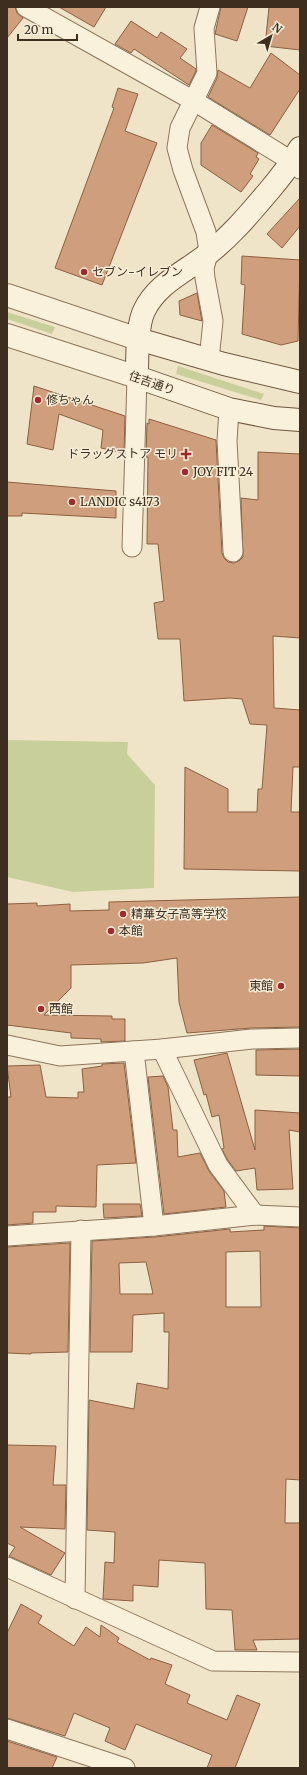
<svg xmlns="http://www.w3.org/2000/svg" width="307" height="1775" font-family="Merriweather,'Noto Sans JP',serif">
  <rect width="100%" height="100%" fill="#f0e4c8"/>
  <g fill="#c9cf9b">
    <path d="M7 312 55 327 52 334 7 319Z"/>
    <path d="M178 366 264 394 261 400 176 374Z"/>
    <path d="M7 740 128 742 127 754 155 785 154 888 73 892 7 877Z"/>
  </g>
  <g fill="#cf9f7d" stroke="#8d5f41" fill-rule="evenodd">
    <path d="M7 7H15L17 13 23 18 7 38Z"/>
    <path d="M59 7H106L94 27Z"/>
    <path d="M221 7H248L237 41 215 34Z"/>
    <path d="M269 7H300V50L265 46Z"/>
    <path d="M131 21 157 38 161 32 187 49 180 58 196 69V71L189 85 134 49 131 53 115 44Z"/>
    <path d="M271 53 300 75V89L270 135 208 97 217 78 218 70 250 88Z"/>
    <path d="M118 88 138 94 125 131 157 143 102 285 55 268 114 108 112 107Z"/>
    <path d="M212 125 258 153 256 157 259 159 250 174 253 176 241 192 201 165V143Z"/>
    <path d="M300 198V226L282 248 267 234Z"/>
    <path d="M242 256 300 260 298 341 281 345 242 334 245 285 241 284Z"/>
    <path d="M197 293 202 321 180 315 179 301Z"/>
    <path d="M34 386 125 416 124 453 101 448 103 430 59 414 53 450 27 444Z"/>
    <path d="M149 419 216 440 222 553 224 558 228 562 234 563 239 561 243 557 241 498 258 500V452L300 454V638L273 636 274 708 300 710V767H293L291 812H300V871L184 869 185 767 228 789V812H257L258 789H262L267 725 250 724 242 699 230 698 184 701 180 639H158L154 603 164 601 158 544H147L148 457H146L147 423 149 424Z"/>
    <path d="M7 482 116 491V518L22 513V516H7Z"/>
    <path d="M300 897V1027L252 1028 187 1033 179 1002 177 958 143 963 71 965V988L44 1015 112 1016V1019H125V1041L101 1042V1039L71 1038V1033L7 1025V904L37 903V906L70 904V911L109 910V902Z"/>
    <path d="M300 1049V1076L256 1075V1050Z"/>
    <path d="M227 1053 255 1150V1110L300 1113V1132L289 1130 293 1189 257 1190 255 1168 236 1171 227 1159 222 1149 224 1148 219 1115 212 1117 206 1094 204 1095 194 1060Z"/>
    <path d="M124 1063 136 1163 97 1165 96 1207 56 1206V1212H33V1223L7 1225V1097H11L7 1066 40 1065 46 1097 78 1098V1092H84L82 1069 102 1066V1064Z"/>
    <path d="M163 1076 168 1087 173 1130H177L178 1157 200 1153 209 1171 224 1191 226 1207 164 1214 148 1077Z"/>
    <path d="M103 1204H140L142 1216 104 1218Z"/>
    <path d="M264 1226 300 1228V1480L286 1479 285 1523H300V1639L253 1640 257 1650H235L232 1610 206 1609 205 1563 159 1560 158 1587 133 1585V1601L103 1599 105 1562 114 1563 115 1532 87 1530 89 1400 134 1409 137 1383 168 1389 169 1332H164V1313L133 1315 132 1352H90L92 1241 155 1237 230 1229V1232L264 1230ZM260 1251 261 1307H226V1252ZM146 1262 153 1294H120L119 1263Z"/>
    <path d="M70 1243 68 1352 31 1353V1354L7 1353V1247Z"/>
    <path d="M7 1445 56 1446 53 1485H66L65 1529 20 1527 65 1553 51 1575 9 1556 15 1547 7 1543Z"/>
    <path d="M21 1604 42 1616 38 1623 74 1646 86 1627 100 1637 101 1625 119 1638 117 1642 150 1660 151 1658 172 1665 165 1684 190 1695 187 1703 227 1720 237 1695 260 1704 235 1768H207L212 1755 136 1724 125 1750 105 1741 110 1728 74 1713 65 1736 7 1718V1633Z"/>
    <path d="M7 1741 57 1757 52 1768H7Z"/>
  </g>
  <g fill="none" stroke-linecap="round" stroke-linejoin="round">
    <g stroke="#8d765c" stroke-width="21">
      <g id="minor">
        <path d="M26 7 194 101 293 162 300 169"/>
        <path d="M209 360 213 321 205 278 204 268 208 254V245L206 232 183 170 177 148 180 128 207 73 204 28 210 7"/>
        <path d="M229 409 227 441 233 552"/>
        <path d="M132 547 137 377"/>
        <path d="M7 1045 60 1056 162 1049 252 1039 300 1038"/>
        <path d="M162 1049 218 1165 255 1215"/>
        <path d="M134 1051 154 1226"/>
        <path d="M7 1236 154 1226 255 1215 300 1217"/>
        <path d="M7 1567 213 1661 300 1662"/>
        <path d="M75 1599 81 1230"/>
        <path d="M7 1729 125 1768"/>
      </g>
    </g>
    <g stroke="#8d765c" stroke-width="24">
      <g id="tertiary">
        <path d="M7 295 138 339"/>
        <path d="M7 335 137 377"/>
      </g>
    </g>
    <g stroke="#6f573f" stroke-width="24">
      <g id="secondary">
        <path d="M300 148C291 164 280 178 268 192 249 214 232 235 209 253 187 271 157 283 144 311 137 325 137 360 137 377L229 409 274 418 300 420"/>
        <path d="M138 339 224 364 300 382"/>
      </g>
    </g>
    <use href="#minor" stroke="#faf1dc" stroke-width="19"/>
    <use href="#tertiary" stroke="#faf1dc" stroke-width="22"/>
    <use href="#secondary" stroke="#faf1dc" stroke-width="22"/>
  </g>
  <g fill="#9e2a2b" stroke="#f7eed8" stroke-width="1.5">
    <circle cx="84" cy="272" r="4"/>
    <circle cx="38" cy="400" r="4"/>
    <path d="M184 448h4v4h4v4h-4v4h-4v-4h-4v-4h4z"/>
    <circle cx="185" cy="472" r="4"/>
    <circle cx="72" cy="502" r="4"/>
    <circle cx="123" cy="914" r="4"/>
    <circle cx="111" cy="931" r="4"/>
    <circle cx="281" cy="986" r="4"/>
    <circle cx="41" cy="1009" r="4"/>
  </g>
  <g text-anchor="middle" stroke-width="3" stroke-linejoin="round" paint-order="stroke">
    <g font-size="12" fill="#3d2e20" stroke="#f7eed8" text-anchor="start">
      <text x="92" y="276">セブン-イレブン</text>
      <text x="46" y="404">修ちゃん</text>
      <text x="178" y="458" text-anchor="end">ドラッグストア モリ</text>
      <text x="193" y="476">JOY FIT 24</text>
      <text x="80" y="506">LANDIC s4173</text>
      <text x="131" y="918">精華女子高等学校</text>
      <text x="119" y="935">本館</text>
      <text x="273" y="990" text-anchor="end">東館</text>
      <text x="49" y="1013">西館</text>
    </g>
    <g font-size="12" fill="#3d2e20" stroke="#f7eed8">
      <text transform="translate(152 383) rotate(19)" y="4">住吉通り</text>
    </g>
  </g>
  <rect width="307" height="1775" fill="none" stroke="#3d2e20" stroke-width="16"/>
  <g transform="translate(271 36) rotate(38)" stroke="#f7eed8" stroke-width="3" paint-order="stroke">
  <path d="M0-3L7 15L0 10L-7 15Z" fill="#3d2e20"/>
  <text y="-6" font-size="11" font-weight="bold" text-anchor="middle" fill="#3d2e20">N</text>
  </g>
  <path d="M18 34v6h59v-6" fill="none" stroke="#3d2e20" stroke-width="2"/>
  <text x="24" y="34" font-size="12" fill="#3d2e20" stroke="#f7eed8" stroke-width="3" paint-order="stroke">20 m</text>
</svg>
